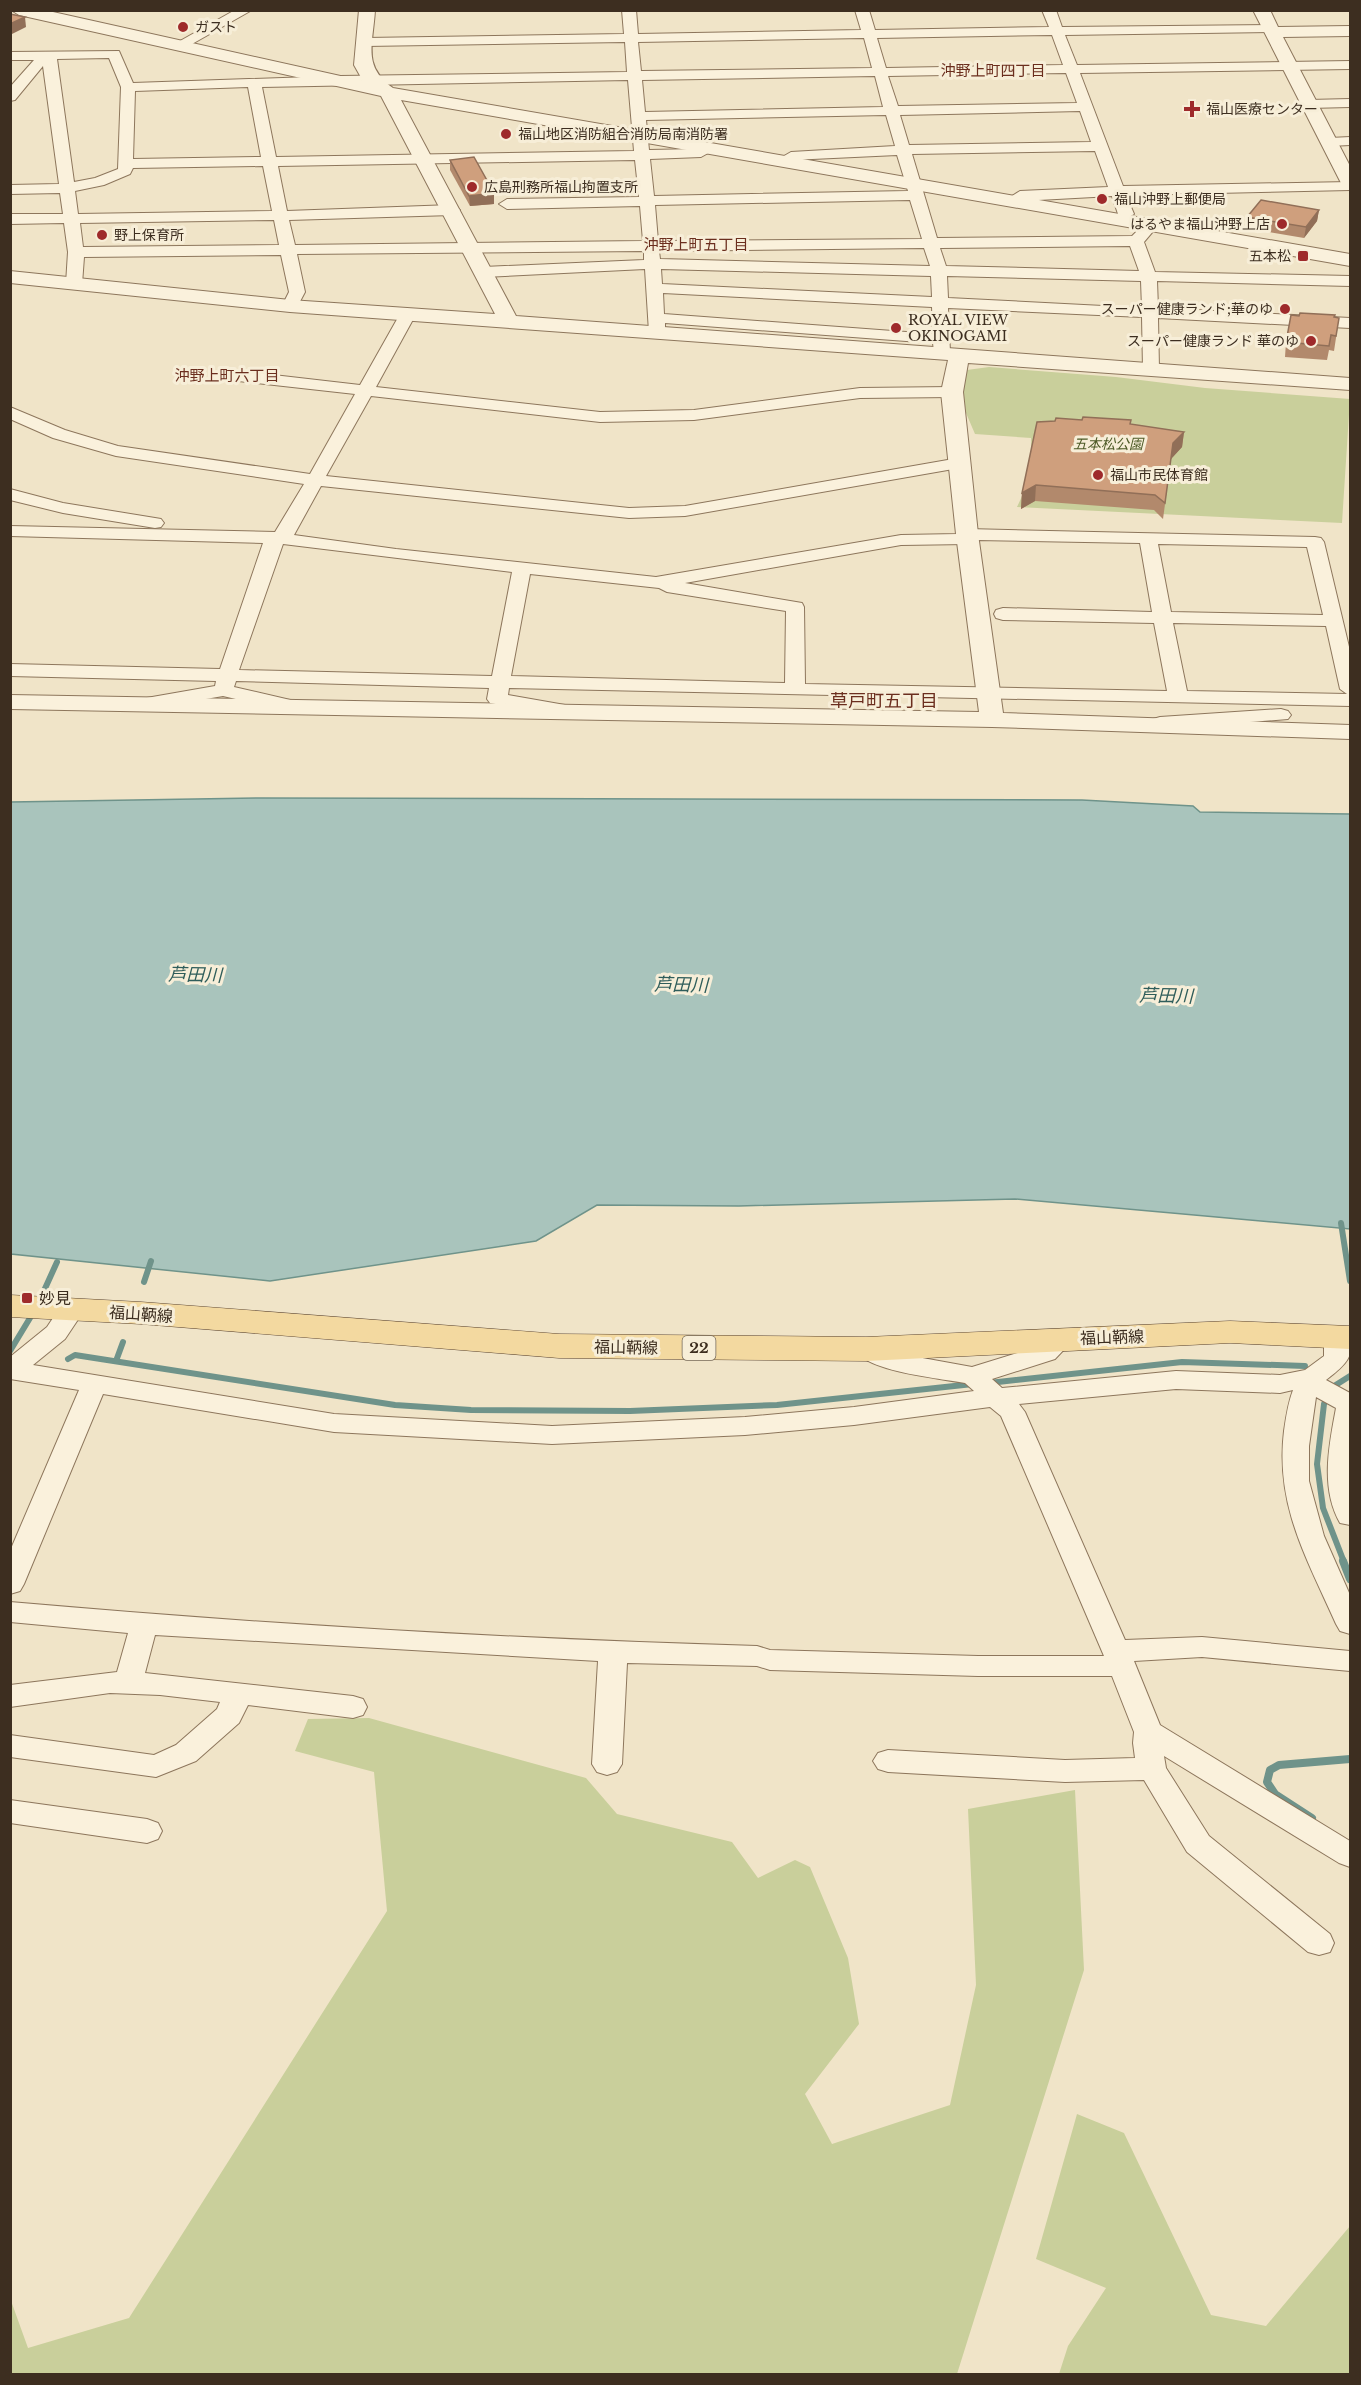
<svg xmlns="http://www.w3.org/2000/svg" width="1361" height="2385" font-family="'Libre Baskerville','Noto Sans JP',serif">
  <rect width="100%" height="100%" fill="#f0e4c8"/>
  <g fill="#c9cf9b">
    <path d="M989 367 1116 377 1205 388 1350 399 1342 523 1017 507C1028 487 1032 459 1031 438L975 434 966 413 960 377 967 370Z"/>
    <path d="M369 1718 586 1778 617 1814 732 1842 758 1878 795 1860 810 1867 848 1958 859 2024 805 2094 832 2144 950 2105 976 1985 968 1809 1075 1790 1084 1970 957 2374H11L10 2298 28 2348 129 2318 387 1911 374 1772 295 1751 308 1719Z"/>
    <path d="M1077 2114 1124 2133 1211 2315 1266 2326 1350 2226V2374H1059L1068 2346 1106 2288 1036 2259Z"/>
  </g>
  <path fill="#a9c4bc" stroke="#6f938a" stroke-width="1.5" d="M259 798 1082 800 1193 806 1200 812 1350 814V1229L1015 1199 739 1206 597 1205 536 1241 270 1281 11 1254V802Z"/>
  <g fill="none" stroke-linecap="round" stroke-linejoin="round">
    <g stroke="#6f938a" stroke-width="6">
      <path d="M1341 1223 1350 1281"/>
      <path d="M144 1282 151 1261"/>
      <path d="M38 1304 57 1262"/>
      <path d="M10 1351 33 1313"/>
      <path d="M68 1359 75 1355 395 1405 471 1410 630 1411 777 1405 973 1384"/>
      <path d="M116 1361 123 1342"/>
      <path d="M989 1383 1182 1362 1305 1366"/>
      <path d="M1344 1562 1323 1508 1317 1464 1324 1404 1331 1388 1350 1376"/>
    </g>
    <g stroke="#6f938a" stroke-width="8">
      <path d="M1343 1561 1350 1579"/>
      <path d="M1312 1818 1275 1794 1267 1782 1270 1770 1279 1765 1350 1759"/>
    </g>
    <g stroke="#8d765c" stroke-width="2">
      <g id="minor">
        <path d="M235 10H252L192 44H182L180 41Z"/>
        <path d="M622 10H636L638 34 861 30 855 10H869L875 30 1049 27 1042 10H1056L1062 27 1276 25 1278 28 1271 32 1065 35 1077 65 1350 61V69L1080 73 1123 186 1350 182V190L1126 195 1134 214 1126 219 1118 214 1112 196 1020 201 1012 196 1020 191 1108 187 1095 151 912 154 937 238 1132 236 1142 226 1147 224 1155 229 1144 242 1155 272 1350 276V286L1157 281 1158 308 1350 318V328L1158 318 1159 369 1151 374 1143 369 1142 317 948 308 950 352 942 357 934 352 933 343 665 323V332L663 335H651L649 332 645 269 484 277 476 272 484 267 644 260V251L297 254 305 292 296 309 290 311 282 306 289 292 281 255 84 257 82 284 74 289 66 284 68 252 64 223 10 224V214H63L60 193 10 194V185L59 184 43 66 15 100 10 101V87L34 60H10V52L119 51 133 83 340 76 627 72 625 42 366 46 359 42 366 38 624 34ZM1052 35 1063 65 886 68 877 38ZM864 38 872 68 641 71 638 42ZM109 58 121 87 118 169 95 178 74 182 57 59ZM1066 73 1077 103 898 106 888 76ZM875 76 883 107 645 112 642 80ZM628 80 634 151 276 157 262 87ZM248 87 261 157 133 159 135 91ZM1080 111 1091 142 909 145 900 115ZM886 115 895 146 791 152 784 156 791 160 897 155 908 191 654 196 650 159 701 157 717 148 710 144 698 149 649 150 646 120ZM635 160 639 197 507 199 499 204 507 209 640 206 643 241 295 245 289 220 452 215 460 210 452 205 287 211 278 166ZM263 166 272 211 78 214 75 191 104 185 130 174 133 168ZM910 200 922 239 658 241 655 205ZM274 220 279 245 83 247 80 223ZM1130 246 1139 271 946 266 940 248ZM924 248 930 266 660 259 659 251ZM661 269 931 276 932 297 662 284ZM947 276 1141 281 1142 308 948 298ZM663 293 932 307 933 334 664 314Z"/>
        <path d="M1350 99V107L1309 108 1302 104 1309 100Z"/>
        <path d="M1350 137V145L1330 146 1323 142 1330 138Z"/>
        <path d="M408 309 416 314 376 387 600 412 694 410 860 388 952 387 960 392 952 397 860 398 694 420 600 422 371 396 326 476 629 508 685 506 959 458 965 459 968 463 965 467 959 468 685 516 629 518 321 486 294 535 396 549 656 577 901 535 958 534 961 530 967 529 1315 537 1321 538 1324 542 1350 651V706L509 688 508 695 565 705 568 709 565 713 558 715 490 703 487 699 489 688 236 681 234 687 299 702 302 706 299 710 292 712 223 696 142 710 135 708 132 704 135 700 215 686 216 681 10 676V664L220 669 263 543 10 536V526L275 532 304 484 116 456 53 438 10 419V407L65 430 118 446 310 474 355 394 229 380 221 375 229 370 360 385 400 314ZM977 540 1140 543 1152 612 1003 608 996 610 994 614 996 618 1003 620 1154 623 1167 691 805 684 804 607 802 603 685 583 901 545 968 544ZM283 544 512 572 492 676 239 670ZM1158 544 1307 547 1323 615 1171 612ZM530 574 659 588 667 592 786 611 785 683 511 676ZM1173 623 1326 626 1340 689 1347 694 1187 691Z"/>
        <path d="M10 489 63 503 155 518 161 519 164 523 161 527 155 528 63 513 10 500Z"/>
        <path d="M1281 709 1288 711 1291 715 1288 719 1160 729 1153 727 1150 723 1153 719 1160 717Z"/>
        <path d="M72 1301 81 1303 85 1309 65 1339 33 1365 334 1414 552 1426 745 1417 854 1407 974 1391 965 1383C938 1378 868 1372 853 1349L857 1343 866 1341 895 1353 972 1367 1037 1347 1052 1333 1061 1331 1070 1333 1074 1339 1055 1359 992 1379 1002 1388 1176 1371 1280 1375 1305 1370 1324 1356V1337L1328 1331 1337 1329 1346 1331C1360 1354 1343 1367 1326 1380L1350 1393V1525L1340 1523C1320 1488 1329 1445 1336 1408L1316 1397 1309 1446V1481L1324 1536 1350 1595V1634L1340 1631 1336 1624C1307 1559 1275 1505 1284 1431 1286 1417 1288 1403 1293 1390L1280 1393 1176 1389 1019 1404 1025 1412 1125 1640 1202 1637 1350 1651V1671L1202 1657 1134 1661 1160 1725 1350 1841V1867L1339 1863 1164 1756 1166 1768 1209 1836 1330 1934 1334 1943 1330 1952 1319 1955 1308 1952 1187 1852 1144 1780 1065 1782 888 1772 878 1769 873 1761 878 1753 888 1750 1065 1760 1135 1758 1133 1743 1134 1732 1112 1676H978L770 1670 757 1666 627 1663 622 1764 617 1772 607 1775 597 1772 592 1764 598 1661 155 1635 145 1673 353 1696 363 1699 367 1707 363 1715 353 1718 248 1705 239 1723 196 1761 156 1777 10 1757V1735L154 1755 176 1745 217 1709 220 1702 160 1695 110 1693 10 1707V1685L117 1672 128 1633 10 1622V1602C259 1624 508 1639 757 1646L770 1650 978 1656H1104L1001 1416 990 1407 854 1425 745 1435 552 1444 334 1432 103 1394 24 1584 20 1591 10 1594V1551L79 1390 10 1379V1357L47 1327 63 1303Z"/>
        <path d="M10 1800 147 1819 158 1823 162 1831 158 1839 147 1843 10 1823Z"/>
      </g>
    </g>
    <g stroke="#8d765c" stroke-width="2">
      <g id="tertiary">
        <path d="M11 10H44L363 81 354 65 359 10H375C373 45 362 66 393 88L1350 254V266L401 100 516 316 1350 378V390L968 363 963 392 978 534 1003 713 1350 725V739L992 727 10 709V695L979 712 956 534 941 392 948 360 290 312 10 283V271L290 300 495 314 381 96 19 15Z"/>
        <path d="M1253 10H1270L1278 27 1350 26V36L1283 37 1350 166V188L1343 187 1341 183Z"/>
      </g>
    </g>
    <g stroke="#5b4430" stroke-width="1">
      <path id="primary" d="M10 1295 141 1302 559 1334 866 1337 1230 1321 1350 1326V1349L1230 1343 866 1361 559 1358 141 1324 10 1317Z"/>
    </g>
    <use href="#minor" fill="#faf1dc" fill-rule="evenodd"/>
    <use href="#tertiary" fill="#faf1dc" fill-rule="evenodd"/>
    <use href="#primary" fill="#f3d9a0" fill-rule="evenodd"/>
  </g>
  <g fill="#b2896c">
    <path d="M450 160 494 193V204L470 206 450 170Z"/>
    <path d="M1319 210 1317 221 1304 238 1246 228 1247 217Z"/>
    <path d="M1334 317 1339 318 1334 351 1329 350 1327 360 1285 357 1286 342Z"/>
    <path d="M1055 421 1130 424 1184 432 1182 447 1171 459 1163 519 1154 510 1035 501 1021 509 1022 493Z"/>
  </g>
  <g fill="#916f58">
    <path d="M25 17 26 27 10 35V24Z"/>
    <path d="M494 193V204L470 206 469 196Z"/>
    <path d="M1319 210 1317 221 1304 238 1306 227Z"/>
    <path d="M1184 432 1182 447 1171 459 1163 519 1173 443Z"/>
    <path d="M1036 485 1035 501 1021 509 1022 493Z"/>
  </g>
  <g fill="#cf9f7d" stroke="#916f58" stroke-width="1.5">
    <path d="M10 14 25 17 10 24Z"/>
    <path d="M474 157 494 193 469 196 450 160Z"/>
    <path d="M1261 200 1319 210 1306 227 1247 217Z"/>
    <path d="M1300 313 1335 315 1334 317 1339 318 1336 336 1331 335 1329 346 1286 342 1291 315 1299 316Z"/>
    <path d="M1083 417 1131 420 1130 424 1184 432 1173 443 1165 503 1155 495 1036 485 1022 493 1037 422 1055 421 1056 418 1082 420Z"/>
  </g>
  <g fill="#9e2a2b" stroke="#f7eed8" stroke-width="2">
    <circle cx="183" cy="27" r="6"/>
    <path d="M1189 100h6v6h6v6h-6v6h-6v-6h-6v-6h6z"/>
    <circle cx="506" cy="134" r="6"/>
    <circle cx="472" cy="187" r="6"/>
    <circle cx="1102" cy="199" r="6"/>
    <circle cx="1282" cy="224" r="6"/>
    <circle cx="102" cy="235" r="6"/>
    <rect x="1297" y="250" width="12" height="12" rx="3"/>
    <circle cx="1285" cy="309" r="6"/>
    <circle cx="896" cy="328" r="6"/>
    <circle cx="1311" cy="341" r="6"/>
    <circle cx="1098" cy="475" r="6"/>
    <rect x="21" y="1292" width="12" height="12" rx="3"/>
  </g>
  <g text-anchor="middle" stroke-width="6" stroke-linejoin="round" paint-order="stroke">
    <g font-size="14" fill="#3d2e20" stroke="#f7eed8" text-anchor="start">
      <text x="195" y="32">ガスト</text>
      <text x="1206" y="114">福山医療センター</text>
      <text x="518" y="139">福山地区消防組合消防局南消防署</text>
      <text x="484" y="192">広島刑務所福山拘置支所</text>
      <text x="1114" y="204">福山沖野上郵便局</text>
      <text x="1270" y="229" text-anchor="end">はるやま福山沖野上店</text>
      <text x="114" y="240">野上保育所</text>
      <text x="1291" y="261" text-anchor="end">五本松</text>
      <text x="1273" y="314" text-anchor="end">スーパー健康ランド;華のゆ</text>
      <text x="908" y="325">ROYAL VIEW<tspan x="908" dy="16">OKINOGAMI</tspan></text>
      <text x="1299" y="346" text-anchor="end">スーパー健康ランド 華のゆ</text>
      <text x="1110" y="480">福山市民体育館</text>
    </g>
    <g font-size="14" font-style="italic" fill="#4d5a26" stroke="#f7eed8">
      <text x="1108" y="449">五本松公園</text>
    </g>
    <g font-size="15" fill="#6b2e1e" stroke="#f7eed8">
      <text x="993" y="76">沖野上町四丁目</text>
      <text x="696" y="250">沖野上町五丁目</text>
      <text x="227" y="381">沖野上町六丁目</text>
    </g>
    <rect fill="#f7eed8" stroke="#756857" stroke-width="1.5" x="682.5" y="1336" width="33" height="24" rx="4.5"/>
    <g font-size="15" font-weight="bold" fill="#3d2e20">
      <text x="699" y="1353">22</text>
    </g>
    <g font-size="16" fill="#3d2e20" stroke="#f7eed8" text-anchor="start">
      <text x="39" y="1304">妙見</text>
    </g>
    <g font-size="16" fill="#3d2e20" stroke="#f7eed8">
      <text transform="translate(141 1314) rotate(4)" y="6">福山鞆線</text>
      <text transform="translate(1112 1337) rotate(-2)" y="6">福山鞆線</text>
      <text transform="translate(626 1347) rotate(1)" y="6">福山鞆線</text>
    </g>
    <g font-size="18" fill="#6b2e1e" stroke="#f7eed8">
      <text x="884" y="707">草戸町五丁目</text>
    </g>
    <g font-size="18" font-style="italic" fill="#2f5d5a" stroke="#f7eed8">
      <text transform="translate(195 975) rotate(1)" y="6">芦田川</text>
      <text transform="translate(681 985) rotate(1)" y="6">芦田川</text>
      <text transform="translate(1166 996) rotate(1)" y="6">芦田川</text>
    </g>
  </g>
  <rect width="1361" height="2385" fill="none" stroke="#3d2e20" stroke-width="24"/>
</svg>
